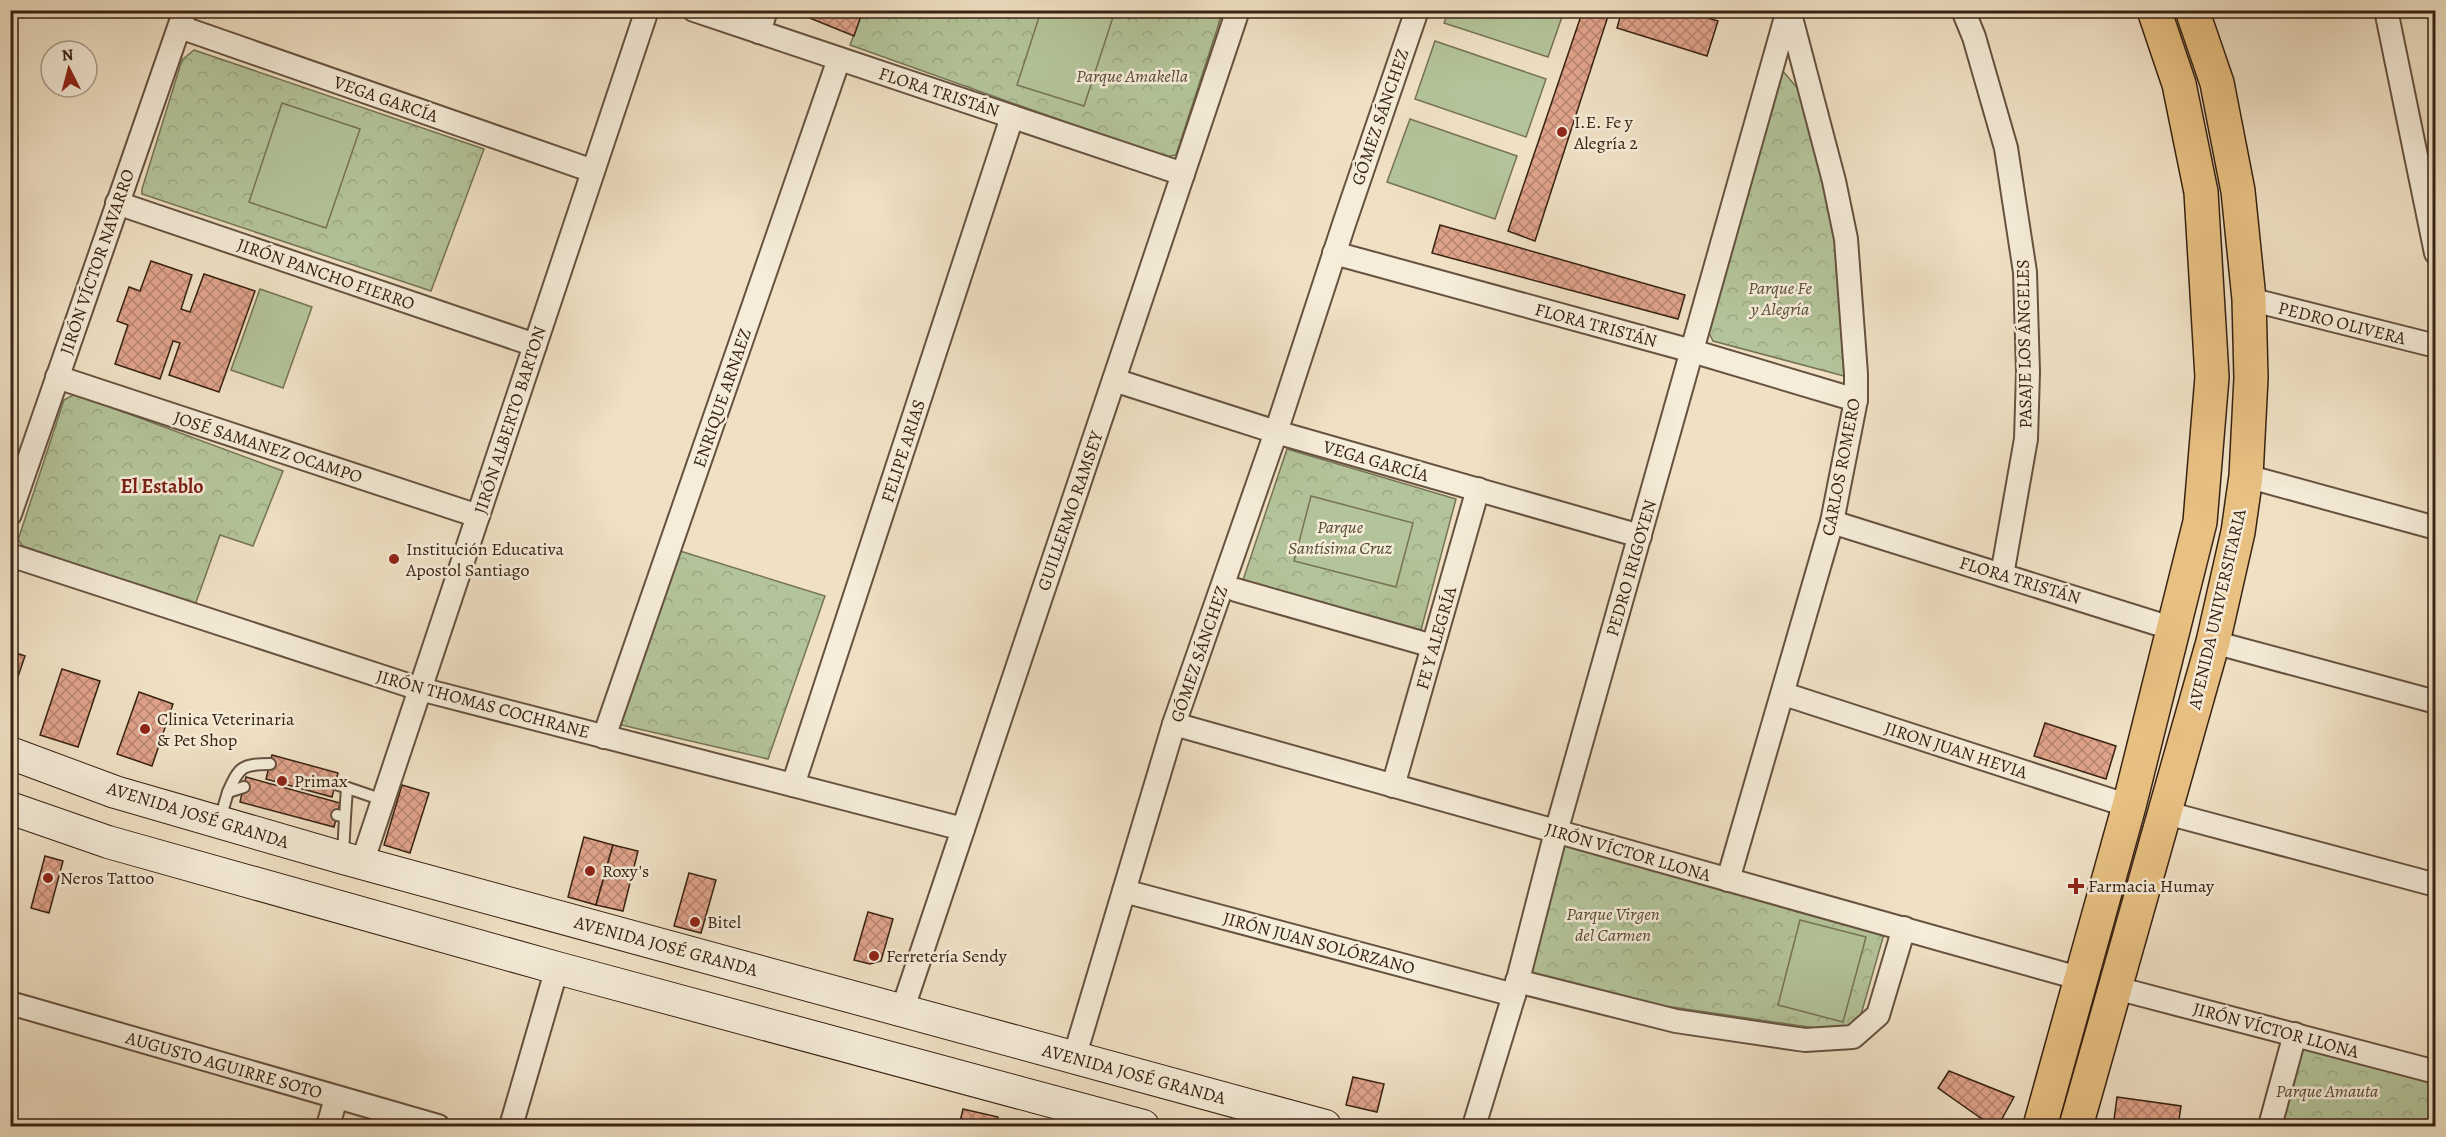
<svg xmlns="http://www.w3.org/2000/svg" width="2446" height="1137" font-family="Alegreya,serif">
  <defs>
    <pattern id="park-crowns" width="20" height="18" patternUnits="userSpaceOnUse" patternTransform="scale(1.5)"><rect width="20" height="18" fill="#b4c49a"/><path d="M2 6a3 3 0 1 1 6 0M12 15a3 3 0 1 1 6 0" fill="none" stroke="#9ca884"/></pattern>
    <pattern id="building-cross-hatch" width="8" height="8" patternUnits="userSpaceOnUse" patternTransform="scale(1.5)"><rect width="8" height="8" fill="#e0a38b"/><path d="M0 0l8 8M0 8l8-8" fill="none" stroke="#b78470"/></pattern>
  </defs>
  <rect width="100%" height="100%" fill="#f0e1c5"/>
  <filter id="stains"><feTurbulence type="fractalNoise" baseFrequency=".00333" numOctaves="4"/><feColorMatrix values="0 0 0 0 .2 0 0 0 0 .09 0 0 0 0 .02 0 0 0 .5 -.17"/></filter>
  <radialGradient id="worn" r=".72"><stop offset=".6" stop-color="#630" stop-opacity="0"/><stop offset="1" stop-color="#630" stop-opacity=".3"/></radialGradient>
  <g fill="url(#park-crowns)" stroke="#767356" stroke-width="1.5">
    <path d="M1217 10 1221 17 1176 155 1164 157 850 45 863 11Z"/>
    <path d="M194 50 484 149 431 291 142 194V189L182 60Z"/>
    <path d="M1782 70 1799 90 1833 212 1844 376 1713 341 1709 333Z"/>
    <path d="M75 394 283 471 253 546 220 535 195 605 23 546 18 540 64 400Z"/>
    <path d="M1287 449 1456 499 1421 630 1242 583Z"/>
    <path d="M680 551 825 596 768 759 617 724Z"/>
    <path d="M1565 841 1886 927 1858 1025 1842 1032 1665 1006 1527 975Z"/>
    <path d="M2302 1047 2435 1084V1126H2280Z"/>
  </g>
  <g fill="#b4c49a" stroke="#767356" stroke-width="1.5">
    <path d="M1449 10H1564V11L1548 57 1444 23Z"/>
    <path d="M1041 11H1115L1084 106 1017 85Z"/>
    <path d="M1435 41 1546 79 1526 137 1415 99Z"/>
    <path d="M282 103 360 129 326 228 249 202Z"/>
    <path d="M1410 119 1517 156 1495 219 1387 182Z"/>
    <path d="M260 289 312 307 283 388 231 370Z"/>
    <path d="M1311 496 1413 523 1396 587 1294 561Z"/>
    <path d="M1800 920 1866 937 1843 1022 1778 1005Z"/>
  </g>
  <g fill="url(#building-cross-hatch)" stroke="#382212" stroke-width="1.5">
    <path d="M790 10H863L854 36Z"/>
    <path d="M1583 10H1610L1535 241 1508 231Z"/>
    <path d="M1622 10H1683L1718 21 1707 56 1617 28Z"/>
    <path d="M1440 225 1685 295 1678 319 1432 253Z"/>
    <path d="M151 261 192 275 181 309 190 312 204 274 255 291 219 392 169 375 180 343 173 341 160 379 115 364 128 325 117 321 129 287 140 291Z"/>
    <path d="M10 651 25 656 10 700Z"/>
    <path d="M62 669 100 681 78 747 40 735Z"/>
    <path d="M139 692 173 704 152 766 117 754Z"/>
    <path d="M2045 723 2116 746 2106 779 2034 756Z"/>
    <path d="M272 755 338 773 332 797 266 779Z"/>
    <path d="M246 777 340 803 334 827 240 802Z"/>
    <path d="M402 785 429 793 410 853 384 845Z"/>
    <path d="M584 837 613 845 596 905 568 897Z"/>
    <path d="M613 845 638 851 623 911 596 905Z"/>
    <path d="M45 856 63 861 49 913 31 908Z"/>
    <path d="M689 873 716 880 701 933 674 926Z"/>
    <path d="M868 912 893 919 881 961 870 964 854 960Z"/>
    <path d="M1949 1071 2014 1097 1998 1126H1992L1938 1088Z"/>
    <path d="M1353 1077 1384 1084 1377 1112 1346 1105Z"/>
    <path d="M2117 1097 2181 1106 2178 1126H2157L2114 1120Z"/>
    <path d="M963 1109 998 1117 996 1126H959Z"/>
  </g>
  <g fill="none" stroke-linecap="round" stroke-linejoin="round">
    <g stroke="#66523f" stroke-width="14">
      <g id="lane">
        <path d="M336 784 383 800"/>
        <path d="M228 792C239 767 242 764 270 764"/>
        <path d="M337 815 345 817 343 855"/>
        <path d="M345 817 347 788"/>
        <path d="M220 819 228 792 244 787"/>
      </g>
    </g>
    <g stroke="#66523f" stroke-width="26">
      <g id="street">
        <path d="M694 10 1183 174"/>
        <path d="M1963 10 1974 37 2006 148 2025 272 2028 372 2026 439 2002 575"/>
        <path d="M2386 10 2436 253"/>
        <path d="M180 27 593 171"/>
        <path d="M759 32 766 10"/>
        <path d="M117 203 535 345"/>
        <path d="M1334 253 1692 351 1856 400"/>
        <path d="M2249 299 2436 346"/>
        <path d="M57 377 478 516"/>
        <path d="M1114 380 1276 432 1640 536"/>
        <path d="M2246 476 2436 528"/>
        <path d="M10 514 185 10"/>
        <path d="M1832 522 2174 629"/>
        <path d="M10 555 420 689 963 829"/>
        <path d="M1236 590 1433 646"/>
        <path d="M2213 642 2436 702"/>
        <path d="M1784 694 2129 806"/>
        <path d="M1174 724 2082 979"/>
        <path d="M604 737 839 59"/>
        <path d="M793 785 1012 117"/>
        <path d="M1393 786 1478 489"/>
        <path d="M2163 812 2436 885"/>
        <path d="M362 863 647 10"/>
        <path d="M1728 880 1832 522 1856 400V374L1846 239 1834 181 1789 10"/>
        <path d="M1124 891 1514 995"/>
        <path d="M1517 981 1676 1021 1805 1040 1853 1037 1878 1015 1904 928"/>
        <path d="M2116 988 2436 1072"/>
        <path d="M10 1003 438 1126"/>
        <path d="M902 1011 1238 10"/>
        <path d="M1074 1058 1174 724 1276 432 1344 224 1417 10"/>
        <path d="M328 1126 336 1098"/>
        <path d="M511 1126 557 968"/>
        <path d="M1474 1126 1514 995 1556 832 1788 10"/>
        <path d="M2270 1126 2295 1034"/>
      </g>
    </g>
    <g stroke="#382212" stroke-width="34">
      <g id="secondary">
        <path d="M10 753 115 792 343 858 1325 1126"/>
        <path d="M10 808 108 842 557 968 1143 1126"/>
      </g>
    </g>
    <g stroke="#382212" stroke-width="36">
      <g id="primary">
        <path d="M2040 1126 2129 806 2200 522 2212 377 2201 192 2179 84 2154 10"/>
        <path d="M2076 1126 2213 642 2238 532 2246 476 2251 378 2249 299 2238 191 2217 83 2192 10"/>
      </g>
    </g>
    <use href="#lane" stroke="#f5ecd9" stroke-width="10"/>
    <use href="#street" stroke="#f5ecd9" stroke-width="22"/>
    <use href="#secondary" stroke="#f5ecd9" stroke-width="32"/>
    <use href="#primary" stroke="#e8c082" stroke-width="33"/>
  </g>
  <g fill="#8f2418" stroke="#f5ecd9" stroke-width="2">
    <circle cx="1562" cy="132" r="6"/>
    <circle cx="394" cy="559" r="6"/>
    <circle cx="145" cy="729" r="6"/>
    <circle cx="282" cy="781" r="6"/>
    <circle cx="590" cy="871" r="6"/>
    <circle cx="48" cy="878" r="6"/>
    <path d="M2073 877h6v6h6v6h-6v6h-6v-6h-6v-6h6z"/>
    <circle cx="695" cy="922" r="6"/>
    <circle cx="874" cy="956" r="6"/>
  </g>
  <g text-anchor="middle" stroke-width="5" stroke-linejoin="round" paint-order="stroke">
    <g font-size="18" font-style="italic" fill="#574a34" stroke="#f5ecd9">
      <text x="1132" y="82">Parque Amakella</text>
      <text x="1780" y="294">Parque Fe<tspan x="1780" dy="21">y Alegría</tspan></text>
      <text x="1340" y="533">Parque<tspan x="1340" dy="21">Santísima Cruz</tspan></text>
      <text x="1613" y="920">Parque Virgen<tspan x="1613" dy="21">del Carmen</tspan></text>
      <text x="2327" y="1097">Parque Amauta</text>
    </g>
    <g font-size="18" fill="#382212" stroke="#f5ecd9">
      <text transform="translate(939 92) rotate(18)" y="6">FLORA TRISTÁN</text>
      <text transform="translate(386 99) rotate(19)" y="6">VEGA GARCÍA</text>
      <text transform="translate(1380 117) rotate(-71)" y="6">GÓMEZ SÁNCHEZ</text>
      <text transform="translate(97 262) rotate(-71)" y="6">JIRÓN VÍCTOR NAVARRO</text>
      <text transform="translate(326 274) rotate(19)" y="6">JIRÓN PANCHO FIERRO</text>
      <text transform="translate(2342 323) rotate(14)" y="6">PEDRO OLIVERA</text>
      <text transform="translate(1596 325) rotate(15)" y="6">FLORA TRISTÁN</text>
      <text transform="translate(2024 344) rotate(-91)" y="6">PASAJE LOS ÁNGELES</text>
      <text transform="translate(722 398) rotate(-71)" y="6">ENRIQUE ARNAEZ</text>
      <text transform="translate(510 420) rotate(-72)" y="6">JIRÓN ALBERTO BARTON</text>
      <text transform="translate(268 447) rotate(18)" y="6">JOSÉ SAMANEZ OCAMPO</text>
      <text transform="translate(903 451) rotate(-72)" y="6">FELIPE ARIAS</text>
      <text transform="translate(1376 461) rotate(16)" y="6">VEGA GARCÍA</text>
      <text transform="translate(1841 467) rotate(-79)" y="6">CARLOS ROMERO</text>
      <text transform="translate(1070 511) rotate(-71)" y="6">GUILLERMO RAMSEY</text>
      <text transform="translate(1631 568) rotate(-74)" y="6">PEDRO IRIGOYEN</text>
      <text transform="translate(2020 580) rotate(17)" y="6">FLORA TRISTÁN</text>
      <text transform="translate(2217 609) rotate(-77)" y="6">AVENIDA UNIVERSITARIA</text>
      <text transform="translate(1436 638) rotate(-74)" y="6">FE Y ALEGRÍA</text>
      <text transform="translate(1199 654) rotate(-71)" y="6">GÓMEZ SÁNCHEZ</text>
      <text transform="translate(483 704) rotate(15)" y="6">JIRÓN THOMAS COCHRANE</text>
      <text transform="translate(1956 750) rotate(18)" y="6">JIRON JUAN HEVIA</text>
      <text transform="translate(198 815) rotate(17)" y="6">AVENIDA JOSÉ GRANDA</text>
      <text transform="translate(1628 852) rotate(16)" y="6">JIRÓN VÍCTOR LLONA</text>
      <text transform="translate(1319 943) rotate(15)" y="6">JIRÓN JUAN SOLÓRZANO</text>
      <text transform="translate(666 946) rotate(15)" y="6">AVENIDA JOSÉ GRANDA</text>
      <text transform="translate(2276 1030) rotate(15)" y="6">JIRÓN VÍCTOR LLONA</text>
      <text transform="translate(224 1065) rotate(16)" y="6">AUGUSTO AGUIRRE SOTO</text>
      <text transform="translate(1134 1074) rotate(15)" y="6">AVENIDA JOSÉ GRANDA</text>
    </g>
    <g font-size="18" fill="#382212" stroke="#f5ecd9" text-anchor="start">
      <text x="1574" y="128">I.E. Fe y<tspan x="1574" dy="21">Alegría 2</tspan></text>
      <text x="406" y="555">Institución Educativa<tspan x="406" dy="21">Apostol Santiago</tspan></text>
      <text x="157" y="725">Clinica Veterinaria<tspan x="157" dy="21">&amp; Pet Shop</tspan></text>
      <text x="294" y="787">Primax</text>
      <text x="602" y="877">Roxy's</text>
      <text x="60" y="884">Neros Tattoo</text>
      <text x="2088" y="892">Farmacia Humay</text>
      <text x="707" y="928">Bitel</text>
      <text x="886" y="962">Ferretería Sendy</text>
    </g>
    <g font-size="20" font-weight="bold" fill="#7a1f14" stroke="#f5ecd9">
      <text x="162" y="493">El Establo</text>
    </g>
  </g>
  <rect width="2446" height="1137" fill="none" stroke="#f0e1c5" stroke-width="36"/>
  <rect x="12" y="12" width="2422" height="1113" fill="none" stroke="#382212" stroke-width="3"/>
  <rect x="18" y="18" width="2410" height="1101" fill="none" stroke="#382212" stroke-width="1.5"/>
  <g transform="translate(69 69) rotate(354)"><circle r="28" fill="#f5ecd9" stroke="#a99b89" stroke-width="1.5"/>
  <path d="M0-4.5L10 22L0 15L-10 22Z" fill="#8f2418"/>
  <text y="-9" font-size="16" font-weight="bold" text-anchor="middle" fill="#382212">N</text>
  </g>
  <rect width="100%" height="100%" filter="url(#stains)"/>
  <rect width="100%" height="100%" fill="url(#worn)"/>
</svg>
